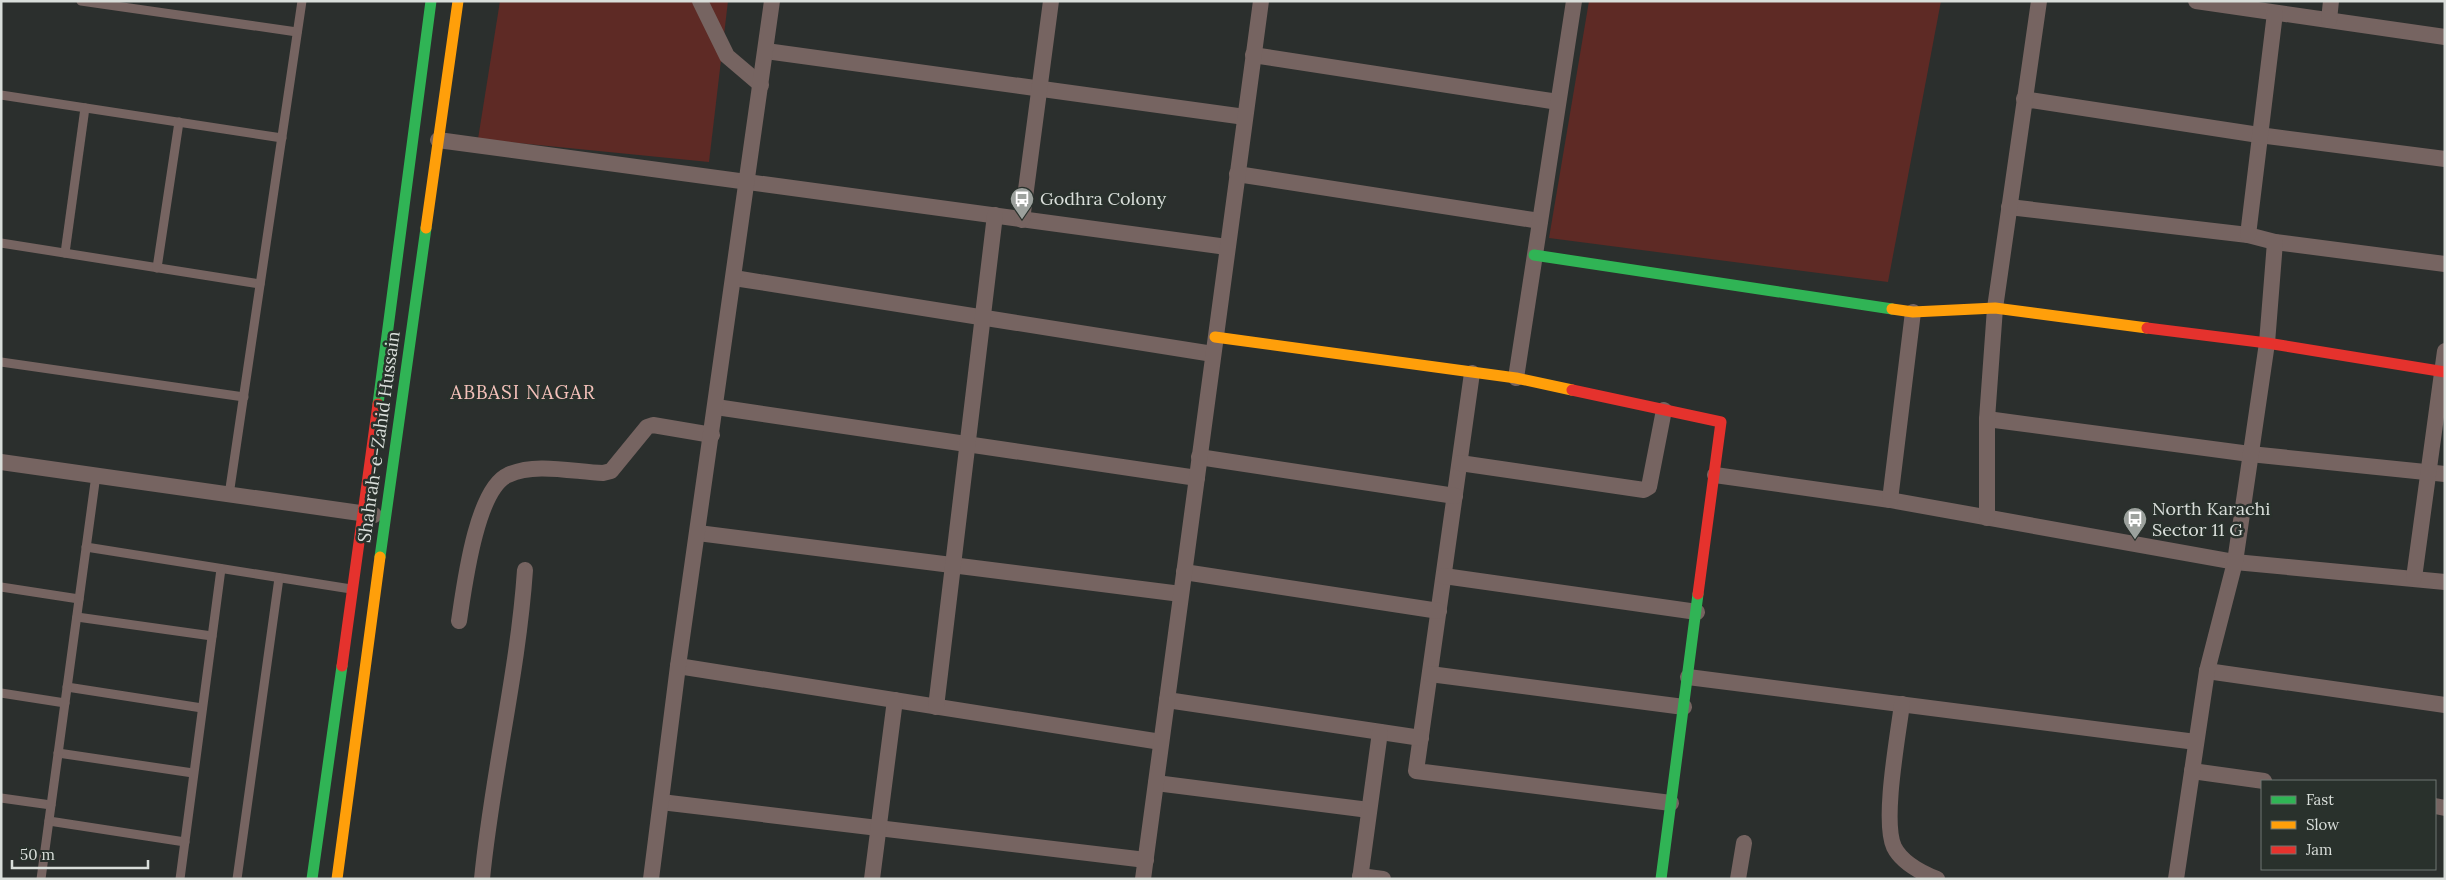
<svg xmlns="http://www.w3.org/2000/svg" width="2446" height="880" font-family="Lora,serif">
  <rect width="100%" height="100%" fill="#2b2f2d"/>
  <g fill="#5e2a25">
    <path d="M500 1H728L709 162 478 139Z"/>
    <path d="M1589 1H1941L1888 282 1549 238Z"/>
  </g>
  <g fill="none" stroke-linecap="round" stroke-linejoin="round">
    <g stroke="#766461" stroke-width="9">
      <path d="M81 1 297 32"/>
      <path d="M1 95 282 138"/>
      <path d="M1 243 260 284"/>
      <path d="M65 253 85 108"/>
      <path d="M157 268 179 122"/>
      <path d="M1 362 244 397"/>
      <path d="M229 495 302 1"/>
      <path d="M86 547 351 589"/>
      <path d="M1 587 79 599"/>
      <path d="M77 617 212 636"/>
      <path d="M67 687 202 708"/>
      <path d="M1 693 65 703"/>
      <path d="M58 753 193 773"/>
      <path d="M1 798 51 805"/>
      <path d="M49 821 185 842"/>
      <path d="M41 879 96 475"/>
      <path d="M180 879 221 569"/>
      <path d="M237 879 279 578"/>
    </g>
    <g stroke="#766461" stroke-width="16">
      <path d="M700 1 727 56 761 85"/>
      <path d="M2196 1 2445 37"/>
      <path d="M2329 20 2331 1"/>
      <path d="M766 51 1245 117"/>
      <path d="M1253 55 1558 102"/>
      <path d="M2024 99 2259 135 2445 159"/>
      <path d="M438 140 1227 247"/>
      <path d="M1237 174 1540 221"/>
      <path d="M2009 207 2248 235 2275 242 2445 264"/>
      <path d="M1022 220 1051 1"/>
      <path d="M2248 235 2275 13"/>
      <path d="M734 278 1213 354"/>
      <path d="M1472 373 1416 771 1671 803"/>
      <path d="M1516 378 1574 1"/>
      <path d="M716 407 1197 478"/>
      <path d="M1987 419 2250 454 2445 474"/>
      <path d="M1199 457 1455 496"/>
      <path d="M1 462 374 515"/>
      <path d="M1460 463 1644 490 1649 487 1664 410"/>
      <path d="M1715 475 1890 500 2235 562 2445 582"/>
      <path d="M1890 500 1913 312"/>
      <path d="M1987 518V419L1995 308 2039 1"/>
      <path d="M698 533 1181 594"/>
      <path d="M1184 572 1439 611"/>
      <path d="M1444 576 1697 612"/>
      <path d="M2414 578 2445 351"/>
      <path d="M459 621C464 588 476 489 508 475 535 462 574 472 603 473L611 471 647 427 653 425 712 435"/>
      <path d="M678 666 1161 742"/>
      <path d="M2207 671 2445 705"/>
      <path d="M1430 674 1684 707"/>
      <path d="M1688 677 2196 742"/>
      <path d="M1167 700 1421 738"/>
      <path d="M1902 704C1898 736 1882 821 1894 847 1902 863 1922 873 1937 879"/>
      <path d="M936 707 995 215"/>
      <path d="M2192 771 2264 781"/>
      <path d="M1156 783 1369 810"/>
      <path d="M661 802 1146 860"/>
      <path d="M2435 806 2445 808"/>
      <path d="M1360 876 1383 879"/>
      <path d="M482 879C492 775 518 673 525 570"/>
      <path d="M651 879 678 666 772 1"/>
      <path d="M872 879 895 700"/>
      <path d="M1143 879 1261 1"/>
      <path d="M1360 879 1380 732"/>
      <path d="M1738 879 1744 843"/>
      <path d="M2176 879 2207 671 2235 562 2267 343 2275 242"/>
    </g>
    <g stroke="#30b455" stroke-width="11">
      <path d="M1534 255 1892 309"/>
      <path d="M378 404 431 1"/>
      <path d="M380 557 426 228"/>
      <path d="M312 879 342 666"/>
      <path d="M1661 879 1698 594"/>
    </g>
    <g stroke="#ff9f0a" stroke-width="11">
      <path d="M426 228 458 1"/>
      <path d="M1892 309 1913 312 1995 308 2147 328"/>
      <path d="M1215 337 1516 378 1572 390"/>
      <path d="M337 879 380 557"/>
    </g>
    <g stroke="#e5322d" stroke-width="11">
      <path d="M2147 328 2267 343 2445 372"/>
      <path d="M1572 390 1721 422 1698 594"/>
      <path d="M342 666 378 404"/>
    </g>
  </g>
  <defs>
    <g id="bus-pin" transform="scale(1.25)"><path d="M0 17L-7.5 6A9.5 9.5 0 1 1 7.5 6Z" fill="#9ca19d" stroke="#29312c"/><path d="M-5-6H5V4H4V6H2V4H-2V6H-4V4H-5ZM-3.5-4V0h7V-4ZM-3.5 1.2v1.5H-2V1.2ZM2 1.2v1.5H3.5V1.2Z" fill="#fff"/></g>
  </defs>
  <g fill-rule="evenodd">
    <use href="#bus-pin" x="1022" y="199"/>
    <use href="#bus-pin" x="2135" y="519"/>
  </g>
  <g text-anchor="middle" stroke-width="5" stroke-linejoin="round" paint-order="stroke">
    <g font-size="18" fill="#d9deda" stroke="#29312c" text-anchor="start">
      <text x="1040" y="205">Godhra Colony</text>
      <text x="2152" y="515">North Karachi<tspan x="2152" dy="21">Sector 11 G</tspan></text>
    </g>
    <g font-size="18" fill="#d9deda" stroke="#29312c">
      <text transform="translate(379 437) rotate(-82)" y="6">Shahrah-e-Zahid Hussain</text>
    </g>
    <g font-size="19" letter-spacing="1" fill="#f4c1ba" stroke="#29312c">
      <text x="523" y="399">ABBASI NAGAR</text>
    </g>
  </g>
  <rect width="2446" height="880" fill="none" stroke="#d9deda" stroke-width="5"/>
  <rect x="2261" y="780" width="175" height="90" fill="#29312c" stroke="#6f7672"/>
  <rect x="2271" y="796" width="25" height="8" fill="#30b455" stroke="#6f7672"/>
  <text x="2306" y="805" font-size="15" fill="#d9deda">Fast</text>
  <rect x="2271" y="821" width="25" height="8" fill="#ff9f0a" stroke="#6f7672"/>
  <text x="2306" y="830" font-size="15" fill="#d9deda">Slow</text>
  <rect x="2271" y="846" width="25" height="8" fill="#e5322d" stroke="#6f7672"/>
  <text x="2306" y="855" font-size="15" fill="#d9deda">Jam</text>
  <path d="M12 860v8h136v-8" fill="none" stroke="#d9deda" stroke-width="2.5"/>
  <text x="20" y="860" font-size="15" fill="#d9deda" stroke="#29312c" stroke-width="4" paint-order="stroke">50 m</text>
</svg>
